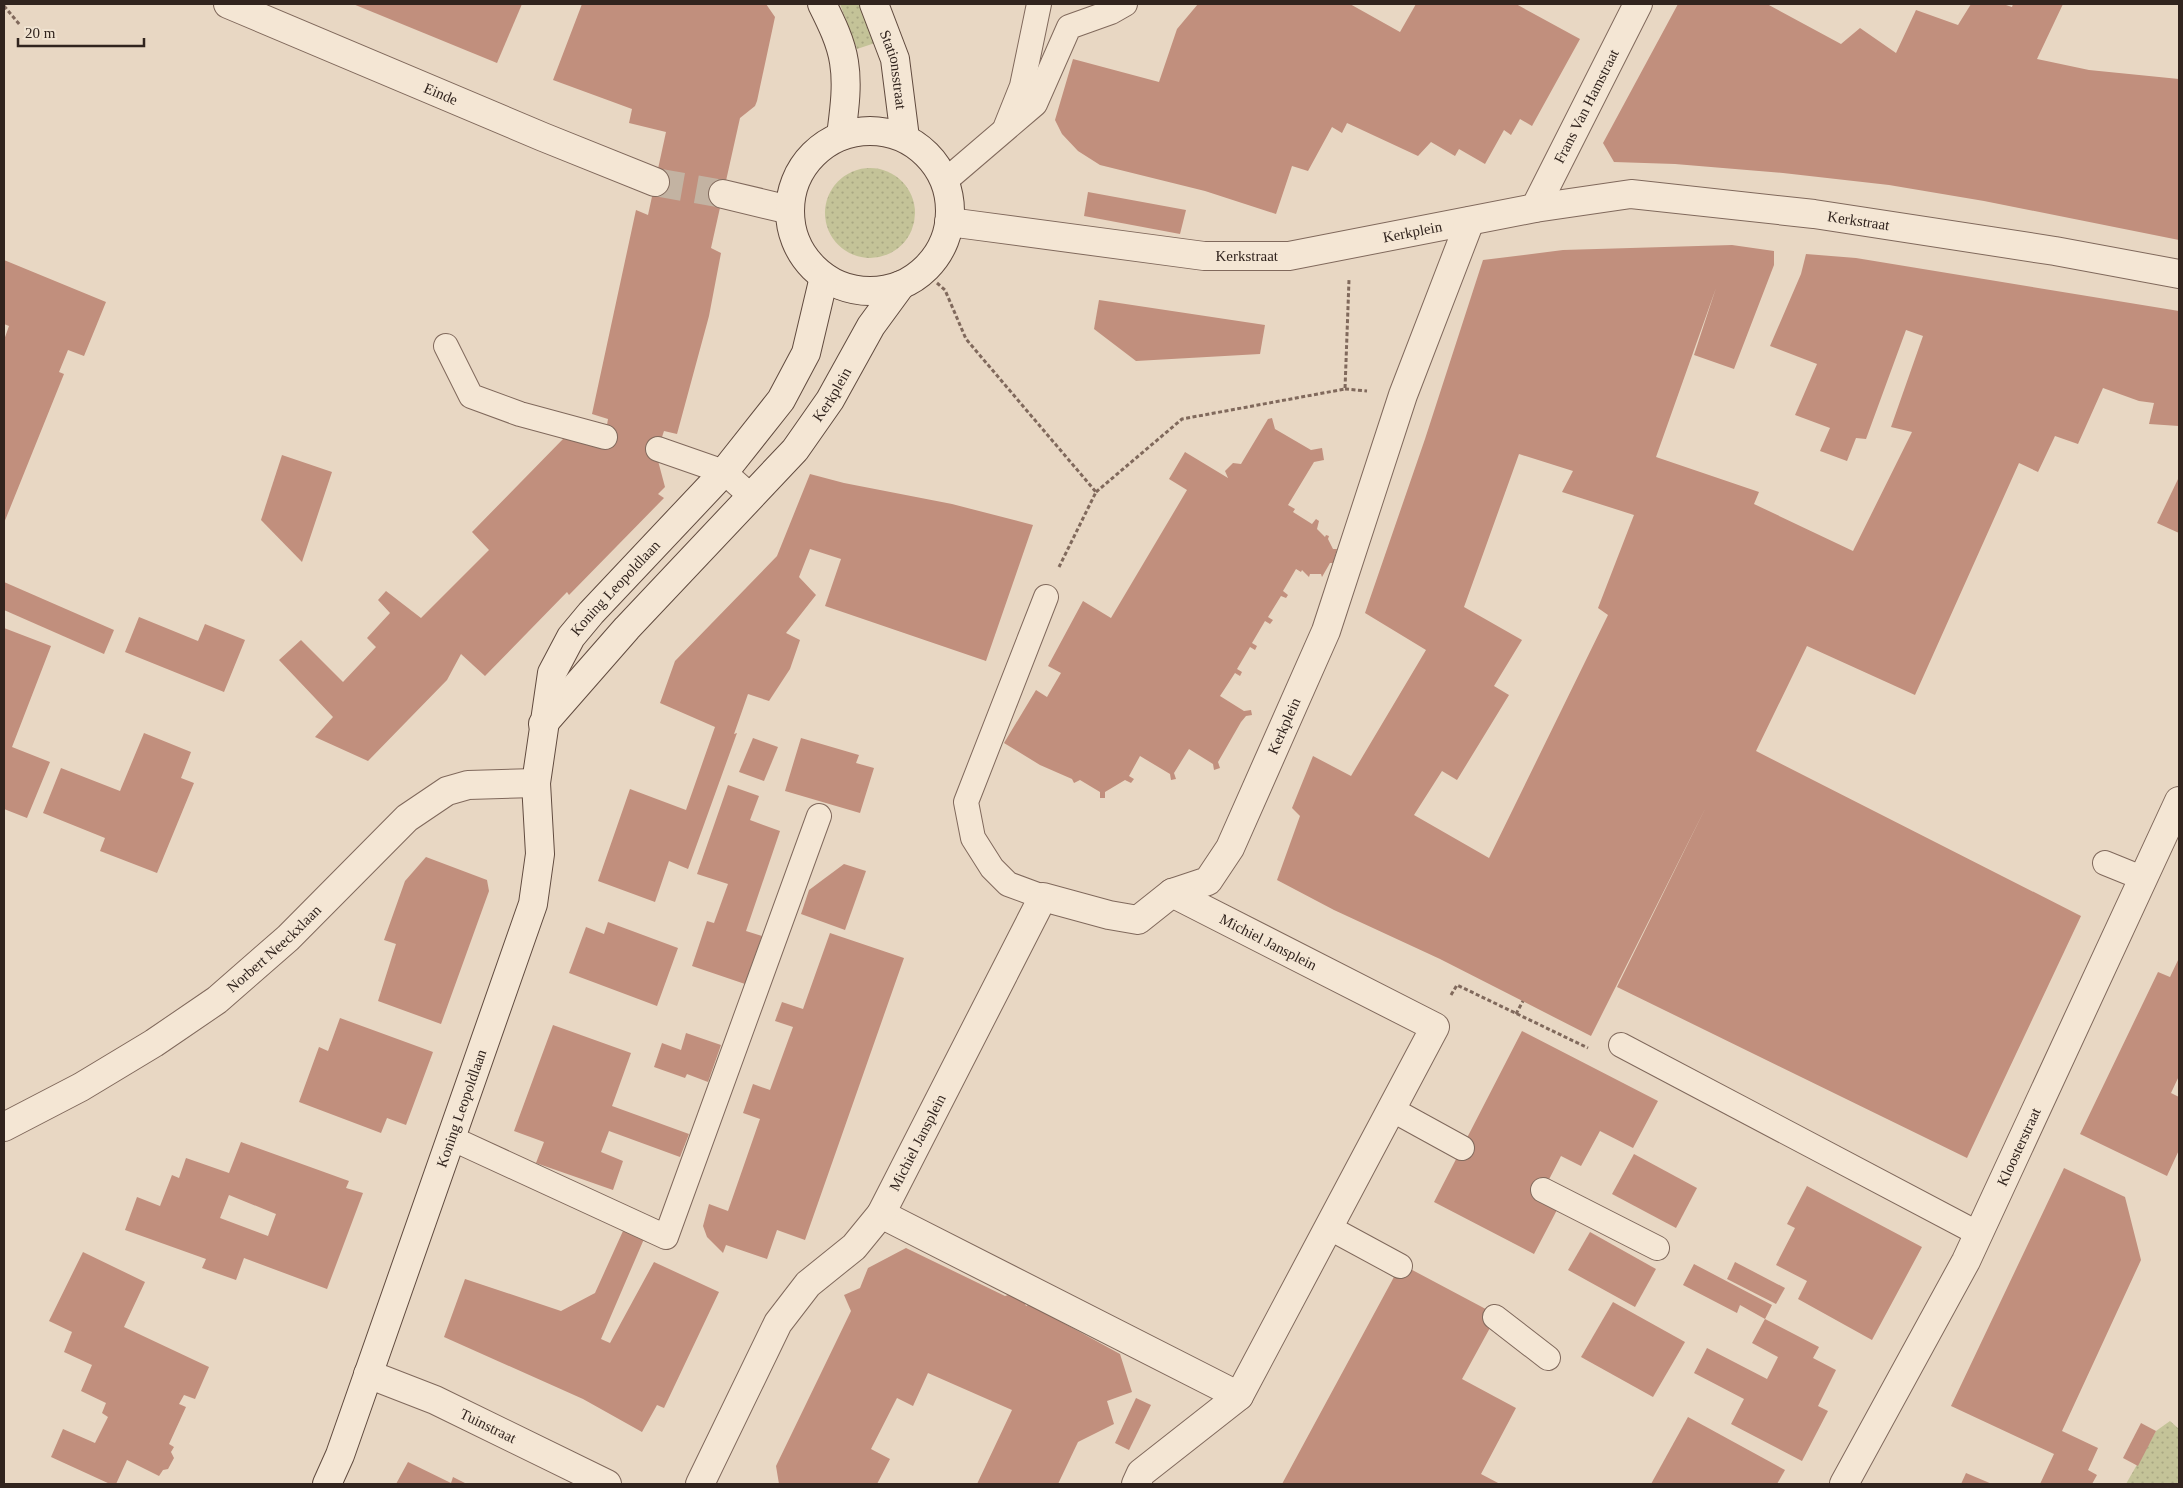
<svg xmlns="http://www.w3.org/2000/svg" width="2183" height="1488" font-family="Georgia,serif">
  <defs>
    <pattern id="grass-dots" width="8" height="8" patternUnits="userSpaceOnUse" patternTransform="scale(1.25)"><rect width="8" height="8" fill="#c4c398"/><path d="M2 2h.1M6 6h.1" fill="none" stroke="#a9a783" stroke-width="1.8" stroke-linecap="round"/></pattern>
  </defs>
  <rect width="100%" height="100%" fill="#e8d7c3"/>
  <g fill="url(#grass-dots)">
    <path d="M840 4H859L871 29 875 43 857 49Z"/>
    <circle cx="870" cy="213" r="45"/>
    <path d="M2170 1421 2179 1429V1484H2126L2156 1431Z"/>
  </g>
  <g fill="#c18f7d" fill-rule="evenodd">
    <path d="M353 4H522L497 63Z"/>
    <path d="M582 4H766L775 17 757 101 755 106 740 118 711 248 721 253 709 316 677 434 664 431 658 449 657 457 665 487 658 494 664 498 569 595 567 592 485 676 461 654 447 680 368 761 315 737 333 717 279 660 301 640 343 682 376 647 367 638 390 613 378 600 386 591 421 618 489 550 472 532 564 438 605 437 608 419 592 414 636 210 648 215 666 132 629 123 632 109 553 80Z"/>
    <path d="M1198 4H1350L1400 32 1416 4H1516L1580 39 1532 126 1520 119 1511 135 1504 130 1485 164 1459 149 1455 156 1431 142 1418 156 1347 123 1342 133 1332 127 1308 171 1292 166 1276 214 1205 191 1100 165 1078 151 1062 134 1055 120 1073 59 1159 82 1177 29Z"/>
    <path d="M1678 4H1767L1841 44 1860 28 1896 53 1916 10 1958 25 1971 4H2003L2012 7 2013 4H2063L2037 59 2089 70 2179 79V240L1984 201 1889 185 1783 173 1675 164 1614 162 1603 143Z"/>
    <path d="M1088 192 1186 210 1180 234 1084 216Z"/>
    <path d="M1732 245 1774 251V265L1734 369 1694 355 1716 288 1656 457 1759 492 1754 504 1853 551 1912 432 1891 427 1923 336 1906 330 1866 439 1856 438 1847 461 1820 451 1830 428 1795 415 1817 364 1770 346 1801 274 1806 254 1856 258 2179 311V426L2149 424 2154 403 2139 401 2103 388 2078 444 2055 436 2038 472 2019 463 1915 695 1807 646 1756 751 2081 916 1967 1158 1617 987 1705 809 1591 1036 1440 959 1334 910 1277 880 1300 816 1292 808 1313 756 1351 776 1426 650 1365 613 1425 439 1483 260 1563 250ZM1519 454 1573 471 1562 492 1634 515 1598 608 1608 615 1489 858 1414 815 1442 771 1457 780 1509 695 1494 686 1522 640 1464 607Z"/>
    <path d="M4 260 106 302 84 356 68 350 59 372 64 374 4 523V340L9 326 4 324Z"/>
    <path d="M1099 300 1265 325 1260 354 1136 361 1094 329Z"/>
    <path d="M1272 418 1275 429 1311 450 1322 448 1324 460 1314 462 1288 505 1295 509 1293 512 1312 524 1316 519 1319 521 1317 529 1325 537 1326 535 1329 536 1328 539 1333 549H1337L1333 563H1330L1322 577 1321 574H1310L1309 577 1302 570 1301 572 1296 569 1283 591 1288 595 1286 598 1281 596 1268 617 1273 620 1270 624 1265 621 1252 643 1257 646 1255 650 1250 647 1237 669 1242 672 1240 676 1235 673 1220 696 1244 711 1251 710 1252 715 1246 716 1241 722 1218 762 1220 768 1214 770 1213 764 1189 749 1174 773 1176 779 1171 780 1170 774 1140 756 1129 776 1134 779 1131 783 1125 780 1105 792V798H1100V792L1080 780 1074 783 1072 779 1040 765 1004 743 1036 690 1047 697 1061 673 1048 666 1083 601 1111 618 1187 490 1169 479 1185 452 1228 478 1225 471 1233 463 1241 464 1268 419Z"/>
    <path d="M282 455 332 472 302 562 261 520Z"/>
    <path d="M810 474 844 483 952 504 1033 525 986 661 825 606 841 559 810 549 799 577 816 595 786 633 800 640 790 669 769 701 748 694 734 734 737 733 688 869 669 861 655 902 598 881 630 789 686 810 715 727 660 703 675 661 777 556Z"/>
    <path d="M2179 477V533L2157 523Z"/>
    <path d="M4 582 114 630 104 654 4 610Z"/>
    <path d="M139 617 198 641 205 624 245 640 224 692 125 652Z"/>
    <path d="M4 628 51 646 12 747 50 762 27 818 4 809Z"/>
    <path d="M144 733 191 752 181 778 194 783 157 873 100 851 105 838 43 813 61 768 120 791Z"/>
    <path d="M753 738 778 747 764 781 739 772Z"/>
    <path d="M801 738 859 755 856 763 874 768 860 813 785 791Z"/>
    <path d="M728 785 759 796 750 820 780 831 746 931 762 936 745 984 692 966 707 921 714 923 728 884 697 874Z"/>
    <path d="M426 857 487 880 489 891 441 1024 378 1001 396 944 384 940 405 881Z"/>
    <path d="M844 864 866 871 845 930 801 914 809 890Z"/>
    <path d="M608 922 678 948 657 1006 569 973 586 927 604 934Z"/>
    <path d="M830 933 904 958 805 1240 777 1230 767 1259 726 1245 723 1253 707 1237 703 1226 709 1204 728 1211 760 1119 743 1113 753 1084 770 1090 793 1027 775 1021 782 1002 803 1009Z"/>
    <path d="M2179 958V1076L2171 1093 2179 1097V1150L2167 1176 2080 1134 2158 972 2170 977Z"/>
    <path d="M340 1018 433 1052 406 1125 387 1118 381 1133 299 1102 319 1047 328 1051Z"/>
    <path d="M553 1025 631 1053 612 1106 689 1134 680 1157 609 1131 601 1152 623 1161 613 1190 536 1163 544 1142 514 1131Z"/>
    <path d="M1522 1031 1658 1101 1633 1148 1600 1131 1581 1166 1561 1156 1539 1199 1558 1208 1534 1254 1434 1202Z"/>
    <path d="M686 1033 721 1045 708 1082 687 1074 685 1078 654 1067 662 1043 681 1050Z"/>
    <path d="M241 1142 349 1181 346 1188 363 1193 327 1289 244 1258 236 1280 202 1268 206 1259 125 1230 137 1197 160 1206 172 1175 179 1178 186 1158 229 1173ZM229 1195 276 1214 268 1236 220 1218Z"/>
    <path d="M1634 1154 1697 1188 1676 1228 1612 1194Z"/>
    <path d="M2064 1168 2125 1197 2141 1260 2062 1431 2098 1448 2088 1470 2097 1475 2092 1484H2040L2054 1454 1951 1406Z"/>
    <path d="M1807 1186 1922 1247 1872 1340 1798 1299 1807 1281 1776 1265 1795 1228 1787 1224Z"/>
    <path d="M623 1231 644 1239 601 1339 610 1343 654 1262 719 1292 664 1408 657 1405 642 1432 583 1399 444 1337 465 1279 561 1311 595 1293Z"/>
    <path d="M1590 1232 1656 1269 1635 1307 1568 1270Z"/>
    <path d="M906 1248 1005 1296 1020 1291 1026 1306 1042 1298 1047 1314 1120 1354 1132 1392 1107 1401 1114 1424 1078 1442 1058 1484H977L1012 1410 928 1373 913 1406 897 1398 871 1449 890 1459 877 1484H779L776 1466 851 1311 844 1295 860 1288 868 1268Z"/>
    <path d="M83 1252 145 1282 124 1327 209 1367 195 1399 184 1395 179 1404 186 1407 169 1444 174 1447 171 1452 174 1458 168 1469 163 1470 159 1476 127 1460 116 1484H110L51 1457 63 1429 95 1443 108 1417 102 1413 106 1403 81 1391 92 1365 64 1352 72 1332 49 1321Z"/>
    <path d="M1735 1262 1785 1288 1776 1304 1727 1279Z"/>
    <path d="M1401 1264 1497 1315 1462 1379 1516 1408 1481 1474 1500 1484H1282Z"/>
    <path d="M1694 1264 1772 1305 1765 1319 1740 1305 1737 1313 1683 1285Z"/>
    <path d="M1613 1302 1685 1342 1653 1397 1581 1357Z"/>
    <path d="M1765 1319 1819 1347 1813 1358 1836 1370 1818 1406 1828 1411 1802 1461 1731 1424 1744 1399 1694 1373 1707 1348 1767 1379 1778 1357 1752 1343Z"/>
    <path d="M1136 1398 1151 1405 1129 1450 1115 1443Z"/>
    <path d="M1688 1417 1785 1470 1777 1484H1651Z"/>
    <path d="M2141 1423 2156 1431 2138 1466 2123 1458Z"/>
    <path d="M408 1462 451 1483 453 1477 467 1484H396Z"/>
    <path d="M1966 1473 1992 1484H1961Z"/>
  </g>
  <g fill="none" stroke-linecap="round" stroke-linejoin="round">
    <path stroke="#c3b3a2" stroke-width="28" stroke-dasharray="28 14" stroke-linecap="butt" d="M655 182 723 194"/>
    <g stroke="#80695c" stroke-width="26">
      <g id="service">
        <path d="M1006 126 1022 86 1039 4"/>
        <path d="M945 181 1035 104 1069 27 1111 12 1125 4"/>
        <path d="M446 346 471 396 520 414 605 437"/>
        <path d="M658 449 724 472 752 497"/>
        <path d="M2105 863 2142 878"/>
        <path d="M1043 897 1008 884 992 868 973 838 966 802 1046 597"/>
        <path d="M1621 1045 1979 1234"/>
        <path d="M1391 1109 1462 1148"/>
        <path d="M451 1138 666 1237 819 816"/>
        <path d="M1543 1190 1657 1248"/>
        <path d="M1328 1227 1400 1266"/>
        <path d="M1495 1317 1548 1358"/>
      </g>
    </g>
    <g stroke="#80695c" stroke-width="30">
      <g id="minor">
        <path id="s1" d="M228 4 543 137 655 182"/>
        <path d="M723 194 790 210"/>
        <path id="s2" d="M1535 208 1638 4"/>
        <path id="s3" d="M949 222 1204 256H1289L1535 208 1631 194 1814 214 2055 251 2179 274"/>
        <path id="s4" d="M1172 893 1208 881 1230 848 1326 631 1403 395 1470 221"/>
        <path id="s5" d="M4 1127 81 1087 154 1043 217 1000 288 938 407 818 447 791 468 785 536 783"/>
        <path d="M881 1214 1239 1396"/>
        <path id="s6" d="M368 1374 435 1400 607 1484"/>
        <path id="s7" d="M700 1484 778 1323 808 1284 854 1247 881 1214 1043 897 1109 915 1138 920 1172 893 1435 1027 1239 1396 1141 1473 1136 1484"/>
        <path id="s8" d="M1844 1484 1966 1261 2179 801"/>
      </g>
    </g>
    <g stroke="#614b3f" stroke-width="30">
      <g id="secondary">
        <path d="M822 4C831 22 841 42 844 62 848 86 844 112 841 136"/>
        <path id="s9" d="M874 4 895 59 905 138"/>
        <circle cx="870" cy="211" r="80"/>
        <path id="s10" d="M543 724 627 628 795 450 830 400 871 326 901 285"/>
        <path id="s11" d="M327 1484 340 1455 533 904 540 854 536 783 552 673 571 637 591 613 724 472 781 400 806 353 824 277"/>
      </g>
    </g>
    <g stroke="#80695c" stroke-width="3" stroke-dasharray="4 2.5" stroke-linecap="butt">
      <path d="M4 6 20 25"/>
      <path d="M937 283 945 290 966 339 1096 492 1059 567"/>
      <path d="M1345 389 1367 391"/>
      <path d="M1096 492 1182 419 1345 389 1349 280"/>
      <path d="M1451 995 1457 985 1588 1048"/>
      <path d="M1516 1014 1523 1001"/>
    </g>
    <use href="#service" stroke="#f4e6d4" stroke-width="24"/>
    <use href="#minor" stroke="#f4e6d4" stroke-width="28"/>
    <use href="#secondary" stroke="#f4e6d4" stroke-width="28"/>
  </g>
  <g text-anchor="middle" stroke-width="4" stroke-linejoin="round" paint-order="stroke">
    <g font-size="15" fill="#31241e" stroke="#f0e3d1">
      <text dy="5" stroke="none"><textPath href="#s9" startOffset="69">Stationsstraat</textPath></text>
      <text dy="5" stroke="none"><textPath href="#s1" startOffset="231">Einde</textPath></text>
      <text dy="5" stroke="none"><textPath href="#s2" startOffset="114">Frans Van Hamstraat</textPath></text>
      <text dy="5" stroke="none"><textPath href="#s3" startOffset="919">Kerkstraat</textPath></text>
      <text dy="5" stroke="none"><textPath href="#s3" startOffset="468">Kerkplein</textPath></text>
      <text dy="5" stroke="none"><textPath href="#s3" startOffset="300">Kerkstraat</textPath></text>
      <text dy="5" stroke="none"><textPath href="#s10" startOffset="439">Kerkplein</textPath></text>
      <text dy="5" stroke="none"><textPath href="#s11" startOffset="955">Koning Leopoldlaan</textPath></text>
      <text dy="5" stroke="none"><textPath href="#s4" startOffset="211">Kerkplein</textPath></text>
      <text dy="5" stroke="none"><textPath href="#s7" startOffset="935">Michiel Jansplein</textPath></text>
      <text dy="5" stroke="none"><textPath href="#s5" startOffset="325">Norbert Neeckxlaan</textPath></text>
      <text dy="5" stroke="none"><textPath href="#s11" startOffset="399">Koning Leopoldlaan</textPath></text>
      <text dy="5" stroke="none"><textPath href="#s7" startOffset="410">Michiel Jansplein</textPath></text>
      <text dy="5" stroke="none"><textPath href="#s8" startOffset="380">Kloosterstraat</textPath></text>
      <text dy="5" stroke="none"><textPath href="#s6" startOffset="131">Tuinstraat</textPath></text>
    </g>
  </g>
  <rect width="2183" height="1488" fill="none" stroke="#31241e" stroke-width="10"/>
  <path d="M18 38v8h126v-8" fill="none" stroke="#31241e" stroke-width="2.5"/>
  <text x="25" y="38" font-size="15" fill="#31241e" stroke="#f0e3d1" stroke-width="4" paint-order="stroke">20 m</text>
</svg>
